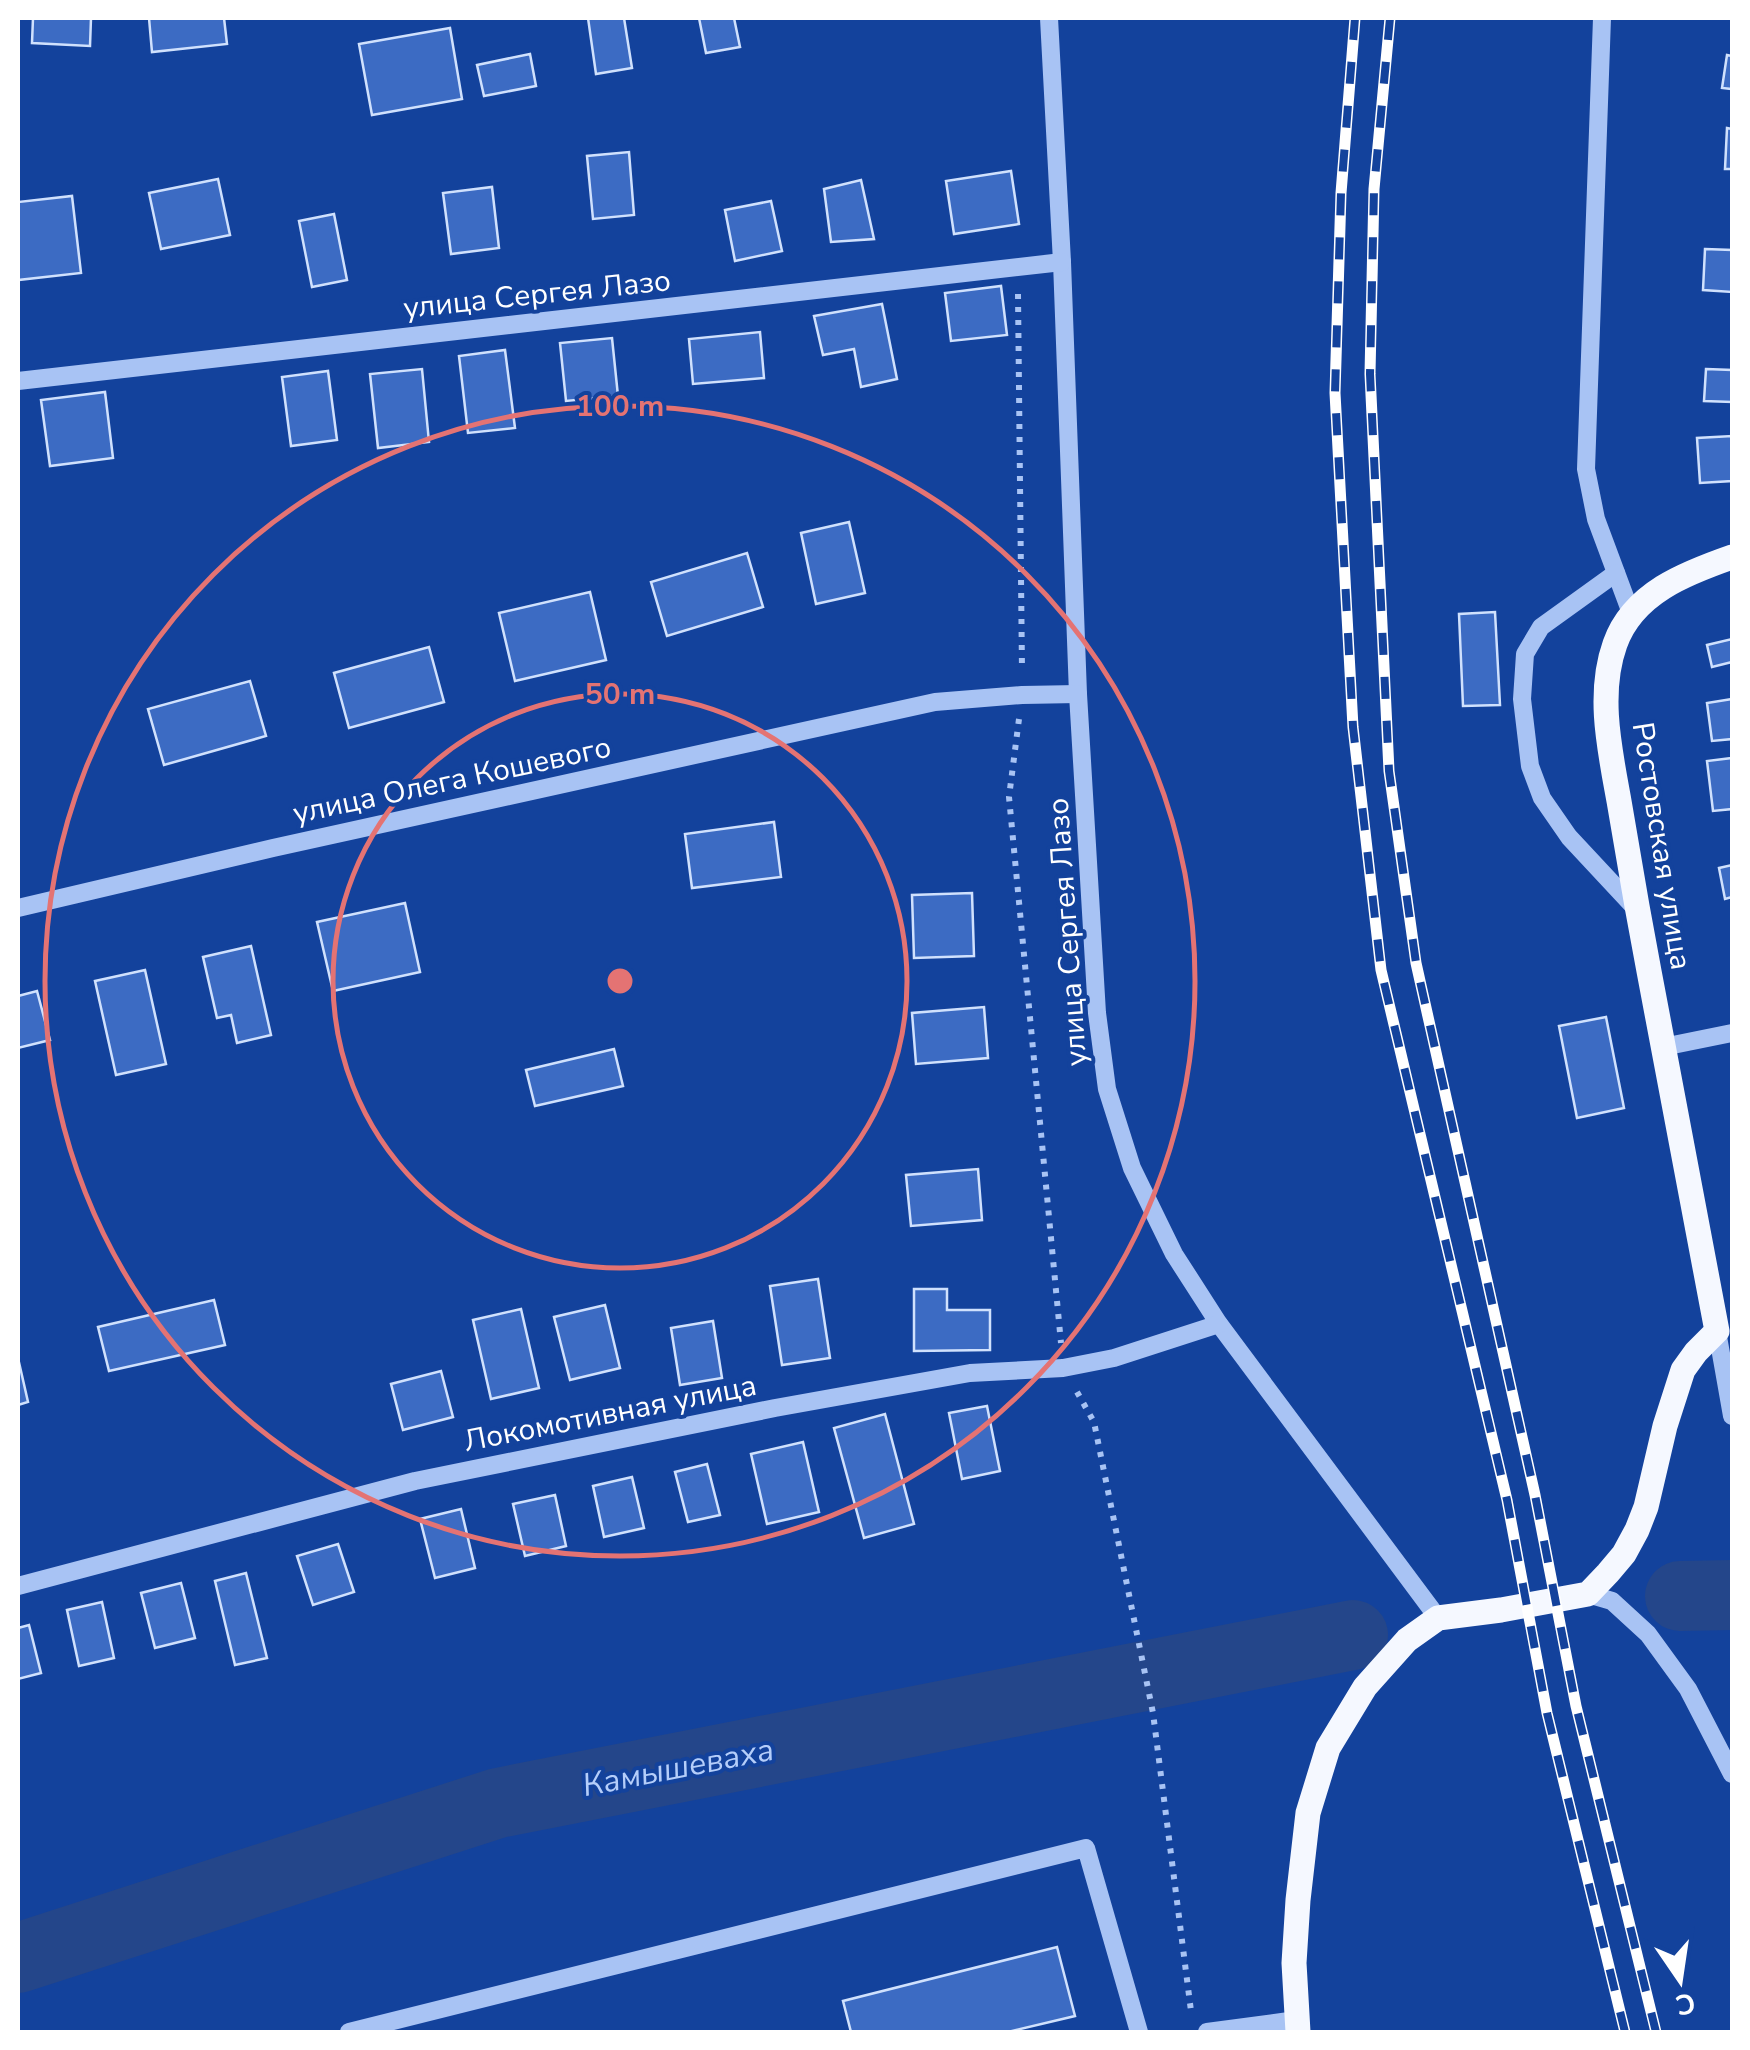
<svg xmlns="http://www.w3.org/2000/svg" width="1750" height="2050" font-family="'Nunito Sans',sans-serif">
  <rect width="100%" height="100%" fill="#13429c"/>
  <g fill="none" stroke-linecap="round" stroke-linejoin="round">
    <g stroke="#24468a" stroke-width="70">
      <path d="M1680 1596 1732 1595"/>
      <path d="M18 1958 498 1803 1353 1635"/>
    </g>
  </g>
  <g fill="#3c6bc3" stroke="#d0e1fd" stroke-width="2.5">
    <path d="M33 18H91L90 46 32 43Z"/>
    <path d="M149 18H224L227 44 152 52Z"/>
    <path d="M588 18H624L632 68 596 74Z"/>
    <path d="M699 18H734L740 47 706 53Z"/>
    <path d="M450 28 462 99 372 115 359 44Z"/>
    <path d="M530 54 536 86 484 96 477 65Z"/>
    <path d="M1727 55 1732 56V89L1722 88Z"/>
    <path d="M1727 128 1732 129V169H1725Z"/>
    <path d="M629 152 634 215 593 219 587 156Z"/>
    <path d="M1011 171 1019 224 954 234 946 181Z"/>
    <path d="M218 179 230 235 161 249 149 193Z"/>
    <path d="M861 180 874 239 831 242 824 189Z"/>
    <path d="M492 187 499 248 451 254 443 193Z"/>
    <path d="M72 196 81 273 18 280V202Z"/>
    <path d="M771 201 782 251 735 261 725 210Z"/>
    <path d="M334 214 347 280 312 287 299 221Z"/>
    <path d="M1705 249 1732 250V292L1703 290Z"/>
    <path d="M1001 286 1007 335 951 341 945 293Z"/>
    <path d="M882 304 897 379 861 387 854 349 823 355 814 316Z"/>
    <path d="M760 332 764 378 693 384 689 339Z"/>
    <path d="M612 338 618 396 566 401 560 343Z"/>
    <path d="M505 350 515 428 468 433 459 356Z"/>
    <path d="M422 369 429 442 378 448 370 374Z"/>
    <path d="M1706 369 1732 370V402L1704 401Z"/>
    <path d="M328 371 337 440 291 446 282 377Z"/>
    <path d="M105 392 113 458 50 466 41 400Z"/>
    <path d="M1732 436V481L1700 483 1697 438Z"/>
    <path d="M849 522 865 593 816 604 801 533Z"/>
    <path d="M747 553 763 607 667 636 651 582Z"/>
    <path d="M590 592 606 660 515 681 499 613Z"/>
    <path d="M1495 612 1500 705 1463 706 1459 614Z"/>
    <path d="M1732 639V662L1712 667 1707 645Z"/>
    <path d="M429 647 444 702 349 728 334 673Z"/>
    <path d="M250 681 266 736 164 765 148 709Z"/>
    <path d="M1732 699V739L1712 741 1707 703Z"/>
    <path d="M1732 758V809L1713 811 1707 761Z"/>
    <path d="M774 822 781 877 692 888 685 834Z"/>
    <path d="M1732 865V897L1725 899 1719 868Z"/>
    <path d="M972 893 974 956 914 958 912 895Z"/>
    <path d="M405 903 420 972 333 991 317 922Z"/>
    <path d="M251 946 271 1035 237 1043 231 1015 217 1018 203 957Z"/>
    <path d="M145 970 166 1064 116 1075 95 981Z"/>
    <path d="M37 991 50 1040 18 1048V996Z"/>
    <path d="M984 1007 988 1058 916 1064 912 1013Z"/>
    <path d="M1606 1017 1624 1108 1577 1118 1559 1026Z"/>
    <path d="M614 1049 623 1086 535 1106 526 1070Z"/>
    <path d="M978 1169 982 1220 911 1226 906 1175Z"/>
    <path d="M818 1279 830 1358 782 1365 770 1286Z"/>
    <path d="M914 1289H947V1310H990V1350L914 1351Z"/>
    <path d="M214 1300 225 1345 109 1371 98 1327Z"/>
    <path d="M605 1305 620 1368 570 1380 554 1317Z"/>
    <path d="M521 1309 539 1388 491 1399 473 1320Z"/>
    <path d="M713 1321 722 1378 680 1385 671 1328Z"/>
    <path d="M18 1358 28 1402 18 1405Z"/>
    <path d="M441 1371 453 1417 403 1430 391 1384Z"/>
    <path d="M987 1406 1000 1471 962 1479 949 1413Z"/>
    <path d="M885 1414 914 1524 864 1538 834 1428Z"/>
    <path d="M803 1442 819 1512 767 1524 751 1454Z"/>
    <path d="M707 1464 720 1515 688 1522 675 1472Z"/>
    <path d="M632 1477 644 1528 604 1537 593 1486Z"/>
    <path d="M555 1495 566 1546 525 1556 513 1504Z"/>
    <path d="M461 1509 475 1568 435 1578 420 1519Z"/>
    <path d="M338 1544 354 1592 313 1605 297 1556Z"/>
    <path d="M246 1573 267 1658 235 1665 215 1581Z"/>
    <path d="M181 1583 195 1638 155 1648 141 1593Z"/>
    <path d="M102 1602 114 1658 79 1666 67 1610Z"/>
    <path d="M29 1625 41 1673 18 1679V1628Z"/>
    <path d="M1057 1947 1075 2016 1008 2032H851L843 2001Z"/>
  </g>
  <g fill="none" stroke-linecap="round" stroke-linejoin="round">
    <g stroke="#a8c3f4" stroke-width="6" stroke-dasharray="5 8" stroke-linecap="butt">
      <path d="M1018 294 1022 671"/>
      <path d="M1019 719 1009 797 1061 1343"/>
      <path d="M1077 1392 1094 1422 1153 1713 1191 2011"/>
    </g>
    <g stroke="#a8c3f4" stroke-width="18">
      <path d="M1049 18 1062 262 1078 694 1097 1013 1107 1089 1132 1168 1174 1254 1219 1324 1438 1618"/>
      <path d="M1602 18 1586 469 1596 519 1631 613"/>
      <path d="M18 381 1062 262"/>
      <path d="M1616 573 1541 627 1525 654 1522 699 1530 766 1542 798 1569 837 1638 911"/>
      <path d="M18 908 273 848 935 702 1022 695 1078 694"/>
      <path d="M1663 1047 1732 1033"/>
      <path d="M1717 1331 1732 1416"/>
      <path d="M18 1586 415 1481 775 1408 970 1373 1063 1368 1114 1358 1219 1324"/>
      <path d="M1588 1594 1612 1601 1648 1634 1688 1689 1732 1774"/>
      <path d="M349 2032 1086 1848 1139 2032"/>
      <path d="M1207 2032 1296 2020"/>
    </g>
    <path stroke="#f5f8ff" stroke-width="25" d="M1298 2032 1294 1963 1298 1900 1308 1813 1328 1748 1365 1687 1407 1640 1438 1618 1501 1610 1588 1594 1608 1573 1624 1554 1637 1530 1646 1507 1665 1426 1683 1370 1696 1352 1717 1331C1690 1190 1663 1048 1637 906 1631 871 1625 836 1619 801 1610 751 1597 694 1615 644 1633 593 1686 573 1732 557"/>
    <g stroke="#fff" stroke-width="11">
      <g id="rail">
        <path d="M1355 18 1341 193 1335 393 1353 727 1381 970 1507 1500 1547 1713 1625 2032"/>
        <path d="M1390 18 1374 189 1370 374 1389 771 1416 963 1535 1495 1576 1706 1656 2032"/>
      </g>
    </g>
    <use href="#rail" stroke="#13429c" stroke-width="8" stroke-dasharray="22" stroke-linecap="butt"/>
  </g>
  <g fill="none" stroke="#e47373" stroke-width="5">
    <circle cx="620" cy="981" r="287"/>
    <circle cx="620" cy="981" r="575"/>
  </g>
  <g text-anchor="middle" stroke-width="8" stroke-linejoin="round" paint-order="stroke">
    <g font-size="30" fill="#fff" stroke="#13429c">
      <text transform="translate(537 294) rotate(-6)" y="10">улица Сергея Лазо</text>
      <text transform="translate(452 780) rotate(-12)" y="10">улица Олега Кошевого</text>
      <text transform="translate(1662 846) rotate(81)" y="10">Ростовская улица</text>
      <text transform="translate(1067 932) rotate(-94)" y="10">улица Сергея Лазо</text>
      <text transform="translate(610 1413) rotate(-11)" y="10">Локомотивная улица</text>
    </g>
    <g font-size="32" font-style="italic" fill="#b5cefa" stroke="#13429c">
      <text transform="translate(678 1767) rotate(-11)" y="11">Камышеваха</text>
    </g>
  </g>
  <circle cx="620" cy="981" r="15" fill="#e47373" stroke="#13429c" stroke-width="5"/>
  <g font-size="30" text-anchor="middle" font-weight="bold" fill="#e47373" stroke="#13429c" stroke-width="8" stroke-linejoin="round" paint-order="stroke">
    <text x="620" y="416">100 m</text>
    <text x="620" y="704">50 m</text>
  </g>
  <rect width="1750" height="2050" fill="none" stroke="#ffffff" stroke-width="40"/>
  <g transform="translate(1680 1980) rotate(167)" stroke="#13429c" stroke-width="8" paint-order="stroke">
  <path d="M0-8L18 38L0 25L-18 38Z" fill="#ffffff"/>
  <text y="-15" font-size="28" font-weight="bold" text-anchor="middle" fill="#ffffff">С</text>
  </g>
</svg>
